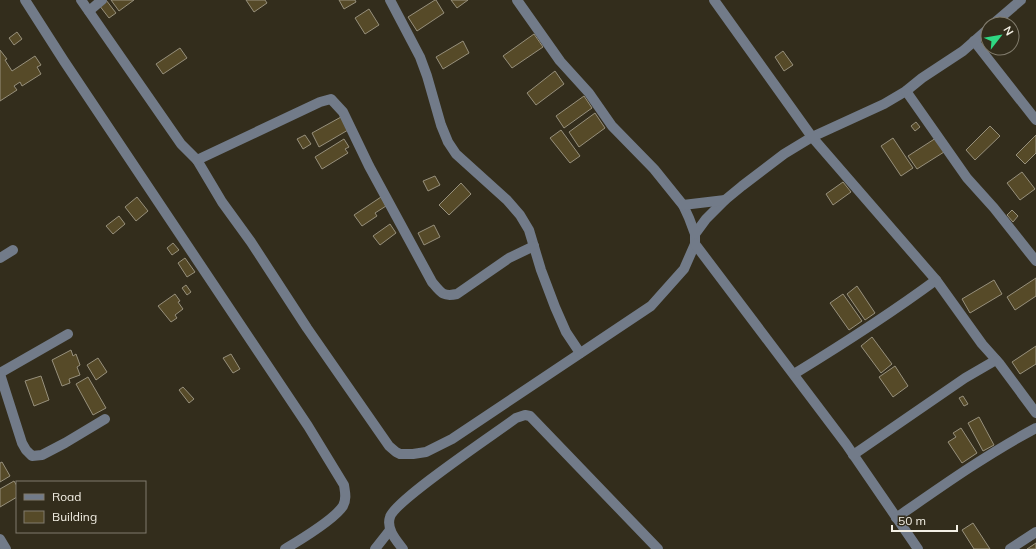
<svg xmlns="http://www.w3.org/2000/svg" width="1036" height="549" font-family="Mulish,sans-serif">
  <rect width="100%" height="100%" fill="#332d1c"/>
  <g fill="#564a28" stroke="#97907c">
    <path d="M106 0 116 13 109 18 99 5Z"/>
    <path d="M111 0H134L119 11Z"/>
    <path d="M246 0H265L267 3 254 12Z"/>
    <path d="M339 0H355L356 2 344 9Z"/>
    <path d="M435 0H436L444 13 417 31 408 17Z"/>
    <path d="M451 0H468L457 8Z"/>
    <path d="M369 9 379 25 365 34 355 18Z"/>
    <path d="M17 32 22 39 14 45 9 38Z"/>
    <path d="M534 34 543 47 512 68 503 56Z"/>
    <path d="M463 41 469 53 443 69 436 57Z"/>
    <path d="M180 48 187 58 163 74 156 64Z"/>
    <path d="M0 50 7 59 5 60 12 71 35 56 41 65 37 67 41 74 22 86 20 82 14 86 17 90 0 101Z"/>
    <path d="M783 51 793 65 784 71 775 57Z"/>
    <path d="M555 71 564 84 536 105 527 93Z"/>
    <path d="M584 96 592 108 564 128 556 116Z"/>
    <path d="M595 113 605 128 579 147 569 132Z"/>
    <path d="M341 117 348 130 319 147 312 133Z"/>
    <path d="M916 122 920 127 915 131 911 126Z"/>
    <path d="M990 126 1000 136 975 160 966 150Z"/>
    <path d="M561 130 580 156 570 163 550 138Z"/>
    <path d="M305 135 311 144 303 149 297 139Z"/>
    <path d="M1036 135V153L1025 164 1016 155Z"/>
    <path d="M893 138 913 168 901 176 881 146Z"/>
    <path d="M936 138 944 152 917 169 908 156Z"/>
    <path d="M344 139 349 147 345 149 348 153 322 169 315 157Z"/>
    <path d="M1022 172 1035 189 1020 200 1007 183Z"/>
    <path d="M435 176 440 185 428 191 423 181Z"/>
    <path d="M843 182 851 192 833 205 826 194Z"/>
    <path d="M461 183 471 194 449 215 439 205Z"/>
    <path d="M137 197 148 211 136 221 125 207Z"/>
    <path d="M381 197 386 206 375 213 377 216 362 226 354 215Z"/>
    <path d="M1012 210 1018 216 1013 222 1007 215Z"/>
    <path d="M119 216 125 224 113 234 106 226Z"/>
    <path d="M390 224 396 233 380 245 373 236Z"/>
    <path d="M434 225 440 237 424 245 418 233Z"/>
    <path d="M173 243 179 250 172 255 167 248Z"/>
    <path d="M185 258 195 272 187 277 178 263Z"/>
    <path d="M1036 278V296L1015 310 1007 297Z"/>
    <path d="M994 280 1002 294 970 313 962 299Z"/>
    <path d="M186 285 191 292 187 295 182 288Z"/>
    <path d="M857 286 875 313 865 320 847 294Z"/>
    <path d="M175 294 180 301 178 302 183 309 175 315 177 318 171 322 158 306Z"/>
    <path d="M843 294 862 321 849 330 830 303Z"/>
    <path d="M872 337 892 364 881 373 861 346Z"/>
    <path d="M1036 346V364L1020 374 1012 362Z"/>
    <path d="M71 350 73 356 76 354 80 365 77 367 80 375 69 379 70 383 62 386 52 360Z"/>
    <path d="M231 354 240 369 233 373 223 358Z"/>
    <path d="M98 358 107 372 96 380 87 365Z"/>
    <path d="M895 366 908 386 893 397 879 377Z"/>
    <path d="M41 376 49 400 34 406 25 381Z"/>
    <path d="M88 377 106 408 93 415 76 384Z"/>
    <path d="M183 387 194 399 189 403 179 390Z"/>
    <path d="M963 396 968 404 964 406 959 398Z"/>
    <path d="M979 417 994 445 983 451 968 423Z"/>
    <path d="M961 428 977 453 962 463 948 442 956 437 953 433Z"/>
    <path d="M2 462 10 476 0 482V463Z"/>
    <path d="M14 481 17 486V497L0 507V489Z"/>
    <path d="M973 523 990 549H974L962 530Z"/>
    <path d="M1036 544V549H1027L1036 543Z"/>
  </g>
  <g fill="none" stroke-linecap="round" stroke-linejoin="round">
    <g stroke="#727b89" stroke-width="10">
      <path d="M25 0 64 61 308 426 344 485C345 492 347 499 343 506 334 520 300 540 285 549"/>
      <path d="M81 0 181 144 197 160 222 202 251 242 307 328 389 446 396 452 400 454H413L426 452 452 439 651 306 684 269 695 244V234L706 219 725 200 742 186 784 154 812 137 936 280 982 344 999 363 1036 413"/>
      <path d="M390 0 420 57 427 76 441 125 448 142 456 154 507 200 520 215 529 230 541 270 555 307 566 332 580 353"/>
      <path d="M517 0 560 61 589 93 612 126 654 169 683 205 689 218 695 234"/>
      <path d="M714 0 812 137 884 104 906 91 922 78 963 51 988 29"/>
      <path d="M89 11 102 0"/>
      <path d="M993 24 1021 0"/>
      <path d="M974 41 1036 120"/>
      <path d="M906 91 967 178 994 208 1036 261"/>
      <path d="M197 160 320 102 331 99 343 112 369 166 432 282C441 293 443 297 457 294L509 258 534 246"/>
      <path d="M683 205 725 200"/>
      <path d="M695 244 846 444 918 549"/>
      <path d="M0 258 13 250"/>
      <path d="M0 373 68 334"/>
      <path d="M0 374 22 443 26 450 32 456 42 455 65 443 105 419"/>
      <path d="M794 374C843 344 890 314 936 280"/>
      <path d="M853 455 965 378 996 360"/>
      <path d="M896 518C942 486 987 454 1036 428"/>
      <path d="M0 539 6 549"/>
      <path d="M375 549 390 530"/>
      <path d="M403 549C396 540 386 529 390 517 395 500 496 433 516 418L525 415 530 416 658 549"/>
      <path d="M1010 549 1036 532"/>
    </g>
  </g>
  <rect x="16" y="481" width="130" height="52" fill="#332d1c" stroke="#807b6c"/>
  <rect x="24" y="494" width="20" height="6" fill="#727b89" stroke="#807b6c"/>
  <text x="52" y="501" font-size="12" fill="#f4f0e5">Road</text>
  <rect x="24" y="511" width="20" height="12" fill="#564a28" stroke="#807b6c"/>
  <text x="52" y="521" font-size="12" fill="#f4f0e5">Building</text>
  <g transform="translate(1000 36) rotate(59)"><circle r="19" fill="#332d1c" stroke="#807b6c"/>
  <path d="M0-3L7 15L0 10L-7 15Z" fill="#2fd883"/>
  <text y="-6" font-size="11" font-weight="bold" text-anchor="middle" fill="#f4f0e5">N</text>
  </g>
  <path d="M892 525v6h65v-6" fill="none" stroke="#f4f0e5" stroke-width="2"/>
  <text x="898" y="525" font-size="12" fill="#f4f0e5" stroke="#332d1c" stroke-width="3" paint-order="stroke">50 m</text>
</svg>
